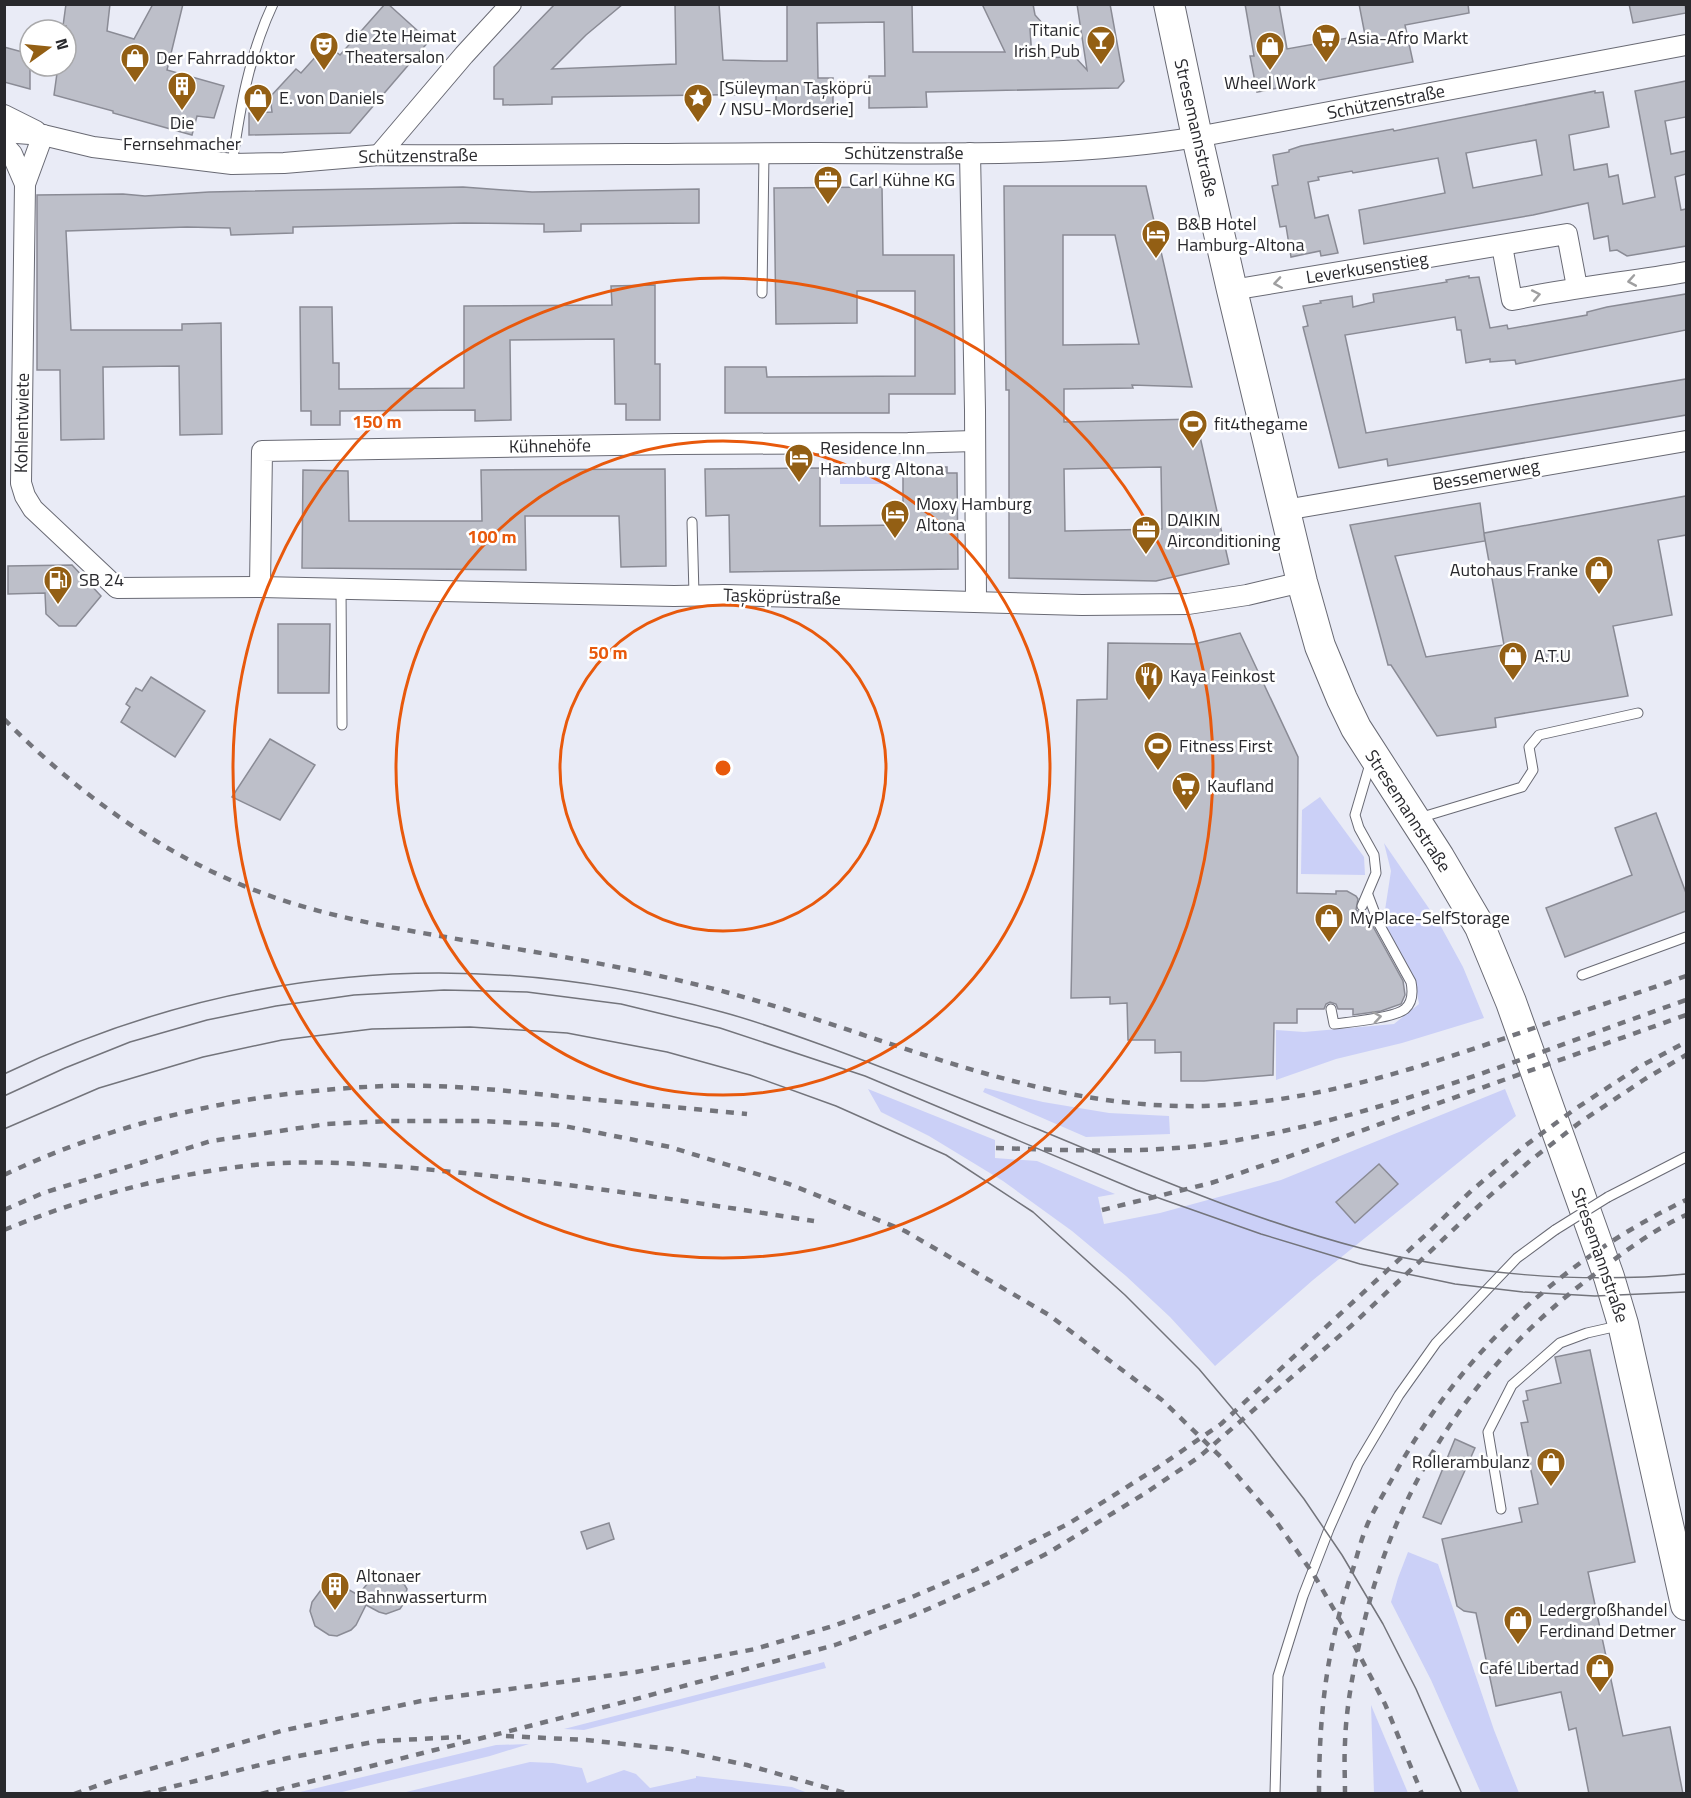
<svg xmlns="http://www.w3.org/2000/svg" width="1691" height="1798" font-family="'Titillium Web',sans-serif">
  <rect width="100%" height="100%" fill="#e9ebf6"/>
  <g fill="#cbd0f7">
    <path d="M840 474H883L884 484H840Z"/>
    <path d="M1320 797 1364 857 1365 875 1301 874 1302 810Z"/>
    <path d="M1384 843 1439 923 1463 967 1484 1018 1402 1043 1336 1059 1276 1080V1030L1304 1032 1394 1024 1419 1004 1416 987 1383 923 1391 871Z"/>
    <path d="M985 1088 1043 1102 1109 1113 1169 1116 1170 1134 1086 1137 983 1092Z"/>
    <path d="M868 1089 995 1140V1158L1037 1161 1115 1194 1098 1197 1104 1224 1160 1213 1281 1180 1505 1089 1516 1116 1313 1280 1215 1366 1170 1317 1126 1276 1072 1231 1003 1181 929 1136 881 1112Z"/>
    <path d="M1408 1552 1438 1564 1494 1730 1519 1793H1481L1431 1680 1391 1602 1398 1578Z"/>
    <path d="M824 1662 826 1668 584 1730 564 1729Z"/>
    <path d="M1371 1705 1408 1793H1374Z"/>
    <path d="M529 1744 490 1756 338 1793H296L496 1745Z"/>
    <path d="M530 1762 553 1763 582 1768 587 1783 624 1770 636 1774 650 1788 696 1778V1776L792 1787 808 1793H402Z"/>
  </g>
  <g fill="#bdbfc9" stroke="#8a8b95" stroke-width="1.5" fill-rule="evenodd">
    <path d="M66 4H110L107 31 134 39 153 4H183L167 70 224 86 214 118 197 116 192 135 113 113V111L54 95 58 66H66V26H63Z"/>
    <path d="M385 4H388L429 41 350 133 249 135V113L272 112 270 97 296 69 301 73 327 44 340 55Z"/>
    <path d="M555 4H623L586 35 552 69 676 64 675 4H719L723 60 765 61H787V4H912L913 52H1005L982 4H1033L1035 15 1044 25 1030 29 1032 58 1075 57 1087 70 1077 4H1110L1124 81 1118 88 926 92 927 107 869 108V76H885L884 22 817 23 818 78H833V108L776 109V94L552 97V104L503 105V99H494V67Z"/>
    <path d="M1245 4H1279L1287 49 1365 35 1359 4H1468L1469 13 1405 25 1413 62 1257 92 1250 56H1254Z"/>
    <path d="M1629 4H1685L1686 13 1633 23Z"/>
    <path d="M4 47 30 54V89L4 82Z"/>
    <path d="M1686 81V117L1665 121 1671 154 1686 151V174L1675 177 1681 210 1686 209V246L1627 256 1617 250 1610 251 1608 236 1594 239 1588 203 1533 215 1364 244 1359 210 1445 193 1438 158 1353 173 1352 171 1318 177 1319 180 1308 182 1315 218 1328 215 1338 253 1321 256 1320 251 1291 257 1286 226 1280 227 1272 186 1278 185 1273 155 1289 152V150L1301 146 1393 129 1394 131 1595 91V93L1603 92 1609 127 1569 135 1574 170 1607 164 1609 177 1618 175 1623 204 1655 197 1635 91ZM1536 140 1542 175 1473 188 1466 153Z"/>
    <path d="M1004 186H1146L1192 387 1132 385 1133 388 1064 389V422L1196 419 1229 564 1156 581 1009 578V390H1006ZM1063 235H1115L1139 344 1063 345ZM1161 467 1162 529 1065 531 1064 469Z"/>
    <path d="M463 187 532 192 699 189V223L581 224V231L544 232V224L464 223 293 227V233L231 235 230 228 187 227 66 231 71 330H182V324L221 323 222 434 180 435 179 366 103 367 104 439 61 440 60 370H37V195L123 194 145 196 209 192Z"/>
    <path d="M882 187 883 255H954L955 394H889V413H725V367H766L767 377 915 376V291H857V323L776 324 774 188Z"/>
    <path d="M1469 276V278L1479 277 1490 328 1507 325 1508 329 1587 315V312L1607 307 1686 294V330L1516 364 1515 360 1490 362V359L1466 363 1461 330H1457L1455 317 1345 335 1366 433 1686 379V415L1388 466 1387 459 1339 468 1303 327 1308 326 1303 306 1321 303 1320 301 1352 296 1353 307 1374 302 1373 294 1447 282 1446 280Z"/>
    <path d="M655 285V364H660V420H626V404H615L614 339 510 340 511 420 475 421V410L340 411V425H311V411H301L300 307H332L333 363H339V389L464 388V306L612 305 611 286Z"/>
    <path d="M903 467H947V473H957L958 569 730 572 729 515 706 516 705 469 820 468V526L903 525Z"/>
    <path d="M665 469 666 566 621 567 619 516H525L526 570 302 568 303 470 348 471 349 521H482L481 470Z"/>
    <path d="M1686 496V535L1658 540 1672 615 1613 626 1628 696 1495 718 1496 727 1437 736 1391 665H1388L1350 525 1480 503 1484 533ZM1484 534 1504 645 1426 657 1395 556 1485 541Z"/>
    <path d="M72 565 101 596 76 626H59L46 614 45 593 8 594V566Z"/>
    <path d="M278 624H330L329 693H278Z"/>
    <path d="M1240 633 1298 757 1297 893 1336 894V891H1347L1356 896 1358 899 1356 910 1360 912H1365L1403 981 1405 995 1401 1004 1381 1011 1353 1015V1009H1338L1336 1004 1330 1002 1326 1004 1324 1009H1297V1023H1274L1273 1075 1204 1081H1181V1052L1155 1053V1040H1128L1127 1003 1110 1004V997L1071 998 1077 700 1107 699 1108 643 1194 644Z"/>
    <path d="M151 677 205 711 175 757 121 722 130 707 126 704 136 688 142 691Z"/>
    <path d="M270 739 315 765 280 820 232 797Z"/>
    <path d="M1656 813 1686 893V911L1565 957 1546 908 1632 875 1615 828Z"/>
    <path d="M1379 1164 1398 1184 1355 1223 1336 1202Z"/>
    <path d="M1590 1350 1635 1562 1588 1572 1623 1736 1670 1727 1683 1794H1589L1576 1728 1569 1730 1561 1692 1496 1706 1476 1613 1464 1611 1457 1606 1442 1539 1522 1522 1519 1508 1538 1504 1521 1423 1528 1422 1523 1401 1528 1400 1526 1391 1561 1383 1555 1357Z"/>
    <path d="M1455 1439 1475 1448 1441 1524 1423 1517Z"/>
    <path d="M609 1523 614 1539 587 1549 581 1532Z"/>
    <path d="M386 1572 400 1577 407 1589 404 1603 400 1609 386 1614 379 1612 366 1605 356 1625 351 1630 337 1636 329 1635 315 1626 310 1611 312 1602 321 1590 336 1586 344 1587 358 1595 373 1577Z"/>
  </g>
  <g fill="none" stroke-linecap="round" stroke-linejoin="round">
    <g stroke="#696a74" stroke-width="11">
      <g id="lane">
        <path d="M232 164C240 109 249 55 273 4"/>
        <path d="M762 293 764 153"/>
        <path d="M692 522 694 594"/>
        <path d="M341 589 342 725"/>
        <path d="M1419 818 1522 787 1533 770 1529 747 1539 735 1638 713"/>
        <path d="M1362 906 1376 873 1374 855 1359 828 1355 815 1370 764"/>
        <path d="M1582 975 1686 937"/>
        <path d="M1331 1009 1334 1024C1350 1022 1394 1018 1405 1009 1413 1002 1413 992 1411 982L1379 924 1368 895"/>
        <path d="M1608 1197 1686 1157"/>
        <path d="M1501 1509 1488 1432 1512 1385 1560 1343 1587 1333 1618 1326"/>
        <path d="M1275 1794 1278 1676 1303 1596 1329 1529 1358 1464 1399 1395 1436 1343 1517 1258 1555 1230"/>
      </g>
    </g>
    <g stroke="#696a74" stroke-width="22">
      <g id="street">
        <path d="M4 115 36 131"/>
        <path d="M4 132 43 135 93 147 232 164 284 163 379 155C525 156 670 153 816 153 943 153 1071 158 1197 137L1686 45"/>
        <path d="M43 135 25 184 21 483 25 496 33 509 117 588 260 587 674 596 724 595 1082 605 1188 604 1247 595 1302 582"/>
        <path d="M4 145 12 154 25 184"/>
        <path d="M970 153 975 410 976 601"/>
        <path d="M379 155 464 55 511 4"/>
        <path d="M1502 246 1512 300C1570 288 1628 282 1686 272"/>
        <path d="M1232 290 1567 234 1577 287"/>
        <path d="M1285 510 1686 441"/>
        <path d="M260 587 262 451 676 444 908 443 974 441"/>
      </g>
    </g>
    <g stroke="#696a74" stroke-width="32">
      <path id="primary" d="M1169 4 1197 137 1232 290 1302 582 1320 646 1342 699 1356 728 1439 857 1480 927 1511 1002 1609 1277 1623 1324 1686 1605"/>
    </g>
    <use href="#lane" stroke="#fff" stroke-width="9"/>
    <use href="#street" stroke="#fff" stroke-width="20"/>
    <use href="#primary" stroke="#fff" stroke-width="30"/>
    <g stroke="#73747b" stroke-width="1.5">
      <path d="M4 1074C236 963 475 945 722 1012 756 1021 789 1033 822 1045 894 1071 964 1100 1035 1128 1142 1172 1251 1220 1364 1249 1468 1274 1580 1284 1686 1274"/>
      <path d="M4 1096 65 1068 130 1042 207 1020 276 1006 354 995 444 990 527 992 621 1004 720 1028 865 1076 1136 1190 1261 1234 1360 1264 1455 1284 1523 1292 1595 1296 1686 1292"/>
      <path d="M4 1129 99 1088 203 1057 282 1040 372 1029 470 1027 567 1033 667 1052 750 1075 836 1106 946 1155 1033 1212 1125 1295 1199 1369 1253 1433 1304 1499 1342 1555 1383 1624 1416 1689 1462 1794"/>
    </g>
    <g stroke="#73747b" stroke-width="4.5" stroke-dasharray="8 8" stroke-linecap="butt">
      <path d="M4 719C72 788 149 845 237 883 309 914 387 927 463 940 548 954 634 968 718 990 879 1032 1033 1110 1204 1106 1317 1103 1428 1065 1534 1028 1584 1010 1636 994 1686 976"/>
      <path d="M996 1148C1068 1150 1142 1154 1213 1144 1376 1120 1532 1054 1686 1000"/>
      <path d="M4 1175C123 1118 255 1091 386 1086 443 1084 501 1090 557 1096 621 1102 684 1108 747 1114"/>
      <path d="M4 1210 43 1193 211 1141 327 1124 389 1121H483L559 1125 670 1147 789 1184 905 1231 1049 1315 1162 1400 1223 1459 1273 1517 1314 1575 1351 1639 1385 1704 1422 1794"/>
      <path d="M1102 1210 1211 1183 1296 1154 1686 1015"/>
      <path d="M4 1230C82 1198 162 1176 245 1166 315 1158 384 1165 453 1172 574 1184 694 1202 814 1221"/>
      <path d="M506 1736 586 1740 671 1749 747 1765 849 1794"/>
      <path d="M74 1794 116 1779 281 1731 421 1701 636 1672 755 1649 833 1626 912 1597 975 1570 1068 1524 1157 1468 1221 1424 1431 1230 1471 1191 1526 1145 1575 1109 1639 1067 1686 1042"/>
      <path d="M143 1794 288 1758 379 1741 461 1737"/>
      <path d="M261 1794 632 1700 835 1645 912 1616 992 1581 1048 1553 1144 1494 1199 1457 1351 1326 1486 1199 1531 1160 1579 1123 1645 1079 1686 1055"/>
      <path d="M1319 1794C1319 1711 1327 1644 1354 1566 1358 1552 1362 1537 1368 1523 1375 1508 1384 1493 1392 1479 1459 1355 1559 1261 1686 1200"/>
      <path d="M1345 1794C1345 1777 1344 1760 1345 1743 1346 1710 1352 1677 1359 1645 1390 1494 1471 1365 1595 1274 1624 1252 1653 1230 1686 1215"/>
    </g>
    <g stroke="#696a74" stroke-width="11" stroke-linecap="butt">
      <path id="lane-bridge" d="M1555 1230 1608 1197"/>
    </g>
    <use href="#lane-bridge" stroke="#fff" stroke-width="9"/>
  </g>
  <defs><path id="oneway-chevron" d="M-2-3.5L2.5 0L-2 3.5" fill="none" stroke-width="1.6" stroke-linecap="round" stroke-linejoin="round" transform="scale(1.5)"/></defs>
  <g stroke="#9f9fa0">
    <use href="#oneway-chevron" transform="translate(1632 281) rotate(170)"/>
    <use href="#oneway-chevron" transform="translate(1278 283) rotate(171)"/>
    <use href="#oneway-chevron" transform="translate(1536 295) rotate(-11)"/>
    <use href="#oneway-chevron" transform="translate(1377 1017) rotate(-9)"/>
  </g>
  <g fill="none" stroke="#e8590c" stroke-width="3">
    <circle cx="723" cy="768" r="163"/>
    <circle cx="723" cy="768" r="327"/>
    <circle cx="723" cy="768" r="490"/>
  </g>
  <defs>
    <g id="supermarket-pin" transform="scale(1.5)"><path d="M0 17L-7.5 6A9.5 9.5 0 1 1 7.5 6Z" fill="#935f14" stroke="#fff"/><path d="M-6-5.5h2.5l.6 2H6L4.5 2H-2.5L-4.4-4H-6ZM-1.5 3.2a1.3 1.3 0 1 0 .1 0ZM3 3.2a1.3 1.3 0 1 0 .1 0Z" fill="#fff"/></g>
    <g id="bar-pin" transform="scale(1.5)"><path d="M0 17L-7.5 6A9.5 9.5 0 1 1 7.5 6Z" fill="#935f14" stroke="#fff"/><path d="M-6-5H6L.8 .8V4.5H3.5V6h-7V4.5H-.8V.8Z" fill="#fff"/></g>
    <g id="theatre-pin" transform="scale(1.5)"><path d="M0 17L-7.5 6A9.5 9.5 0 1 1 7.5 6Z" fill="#935f14" stroke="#fff"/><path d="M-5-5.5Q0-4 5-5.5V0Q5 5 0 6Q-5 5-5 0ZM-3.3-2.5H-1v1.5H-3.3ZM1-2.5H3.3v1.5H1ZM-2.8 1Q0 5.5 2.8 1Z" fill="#fff"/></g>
    <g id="shop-pin" transform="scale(1.5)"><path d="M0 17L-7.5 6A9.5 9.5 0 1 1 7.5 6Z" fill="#935f14" stroke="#fff"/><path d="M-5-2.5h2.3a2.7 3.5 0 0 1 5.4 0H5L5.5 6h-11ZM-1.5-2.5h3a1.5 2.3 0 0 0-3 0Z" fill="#fff"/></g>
    <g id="building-pin" transform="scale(1.5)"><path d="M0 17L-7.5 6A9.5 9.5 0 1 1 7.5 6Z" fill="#935f14" stroke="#fff"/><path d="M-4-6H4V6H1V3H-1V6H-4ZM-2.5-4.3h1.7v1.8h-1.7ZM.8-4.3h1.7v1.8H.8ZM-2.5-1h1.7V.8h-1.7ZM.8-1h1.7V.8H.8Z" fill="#fff"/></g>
    <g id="sight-pin" transform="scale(1.5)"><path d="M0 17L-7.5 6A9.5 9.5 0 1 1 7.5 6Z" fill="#935f14" stroke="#fff"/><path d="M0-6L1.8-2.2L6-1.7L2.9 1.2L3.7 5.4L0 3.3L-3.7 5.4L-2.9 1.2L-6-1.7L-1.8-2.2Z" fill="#fff"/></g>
    <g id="office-pin" transform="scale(1.5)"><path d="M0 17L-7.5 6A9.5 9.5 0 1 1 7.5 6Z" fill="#935f14" stroke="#fff"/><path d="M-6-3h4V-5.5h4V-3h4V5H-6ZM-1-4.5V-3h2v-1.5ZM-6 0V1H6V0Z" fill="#fff"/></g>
    <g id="hotel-pin" transform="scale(1.5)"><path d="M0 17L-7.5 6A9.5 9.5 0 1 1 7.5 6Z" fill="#935f14" stroke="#fff"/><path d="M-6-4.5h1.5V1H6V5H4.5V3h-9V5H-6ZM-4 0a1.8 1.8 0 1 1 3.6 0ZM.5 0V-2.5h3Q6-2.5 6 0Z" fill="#fff"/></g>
    <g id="stadium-pin" transform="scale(1.5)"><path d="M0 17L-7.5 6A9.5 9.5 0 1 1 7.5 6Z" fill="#935f14" stroke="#fff"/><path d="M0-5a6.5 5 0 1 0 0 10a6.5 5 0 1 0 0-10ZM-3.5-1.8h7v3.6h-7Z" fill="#fff"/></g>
    <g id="fuel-pin" transform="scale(1.5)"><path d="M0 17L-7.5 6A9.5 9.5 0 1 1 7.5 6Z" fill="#935f14" stroke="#fff"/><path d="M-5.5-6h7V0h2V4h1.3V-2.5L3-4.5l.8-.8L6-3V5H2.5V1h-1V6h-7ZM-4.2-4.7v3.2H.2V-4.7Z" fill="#fff"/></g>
    <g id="restaurant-pin" transform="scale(1.5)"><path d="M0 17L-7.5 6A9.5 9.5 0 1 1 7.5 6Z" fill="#935f14" stroke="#fff"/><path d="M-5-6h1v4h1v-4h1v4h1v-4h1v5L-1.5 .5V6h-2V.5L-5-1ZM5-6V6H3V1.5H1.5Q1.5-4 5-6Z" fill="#fff"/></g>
  </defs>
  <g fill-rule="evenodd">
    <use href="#supermarket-pin" x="1326" y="38"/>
    <use href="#bar-pin" x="1101" y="40"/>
    <use href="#theatre-pin" x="324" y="46"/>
    <use href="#shop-pin" x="1270" y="46"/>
    <use href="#shop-pin" x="135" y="58"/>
    <use href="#building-pin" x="182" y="86"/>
    <use href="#shop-pin" x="258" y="98"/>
    <use href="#sight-pin" x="698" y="98"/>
    <use href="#office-pin" x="828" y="180"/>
    <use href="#hotel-pin" x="1156" y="234"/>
    <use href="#stadium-pin" x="1193" y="424"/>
    <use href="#hotel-pin" x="799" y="458"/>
    <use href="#hotel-pin" x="895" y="514"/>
    <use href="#office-pin" x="1146" y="530"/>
    <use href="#shop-pin" x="1599" y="570"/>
    <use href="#fuel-pin" x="58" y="580"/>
    <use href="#shop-pin" x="1513" y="656"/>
    <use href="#restaurant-pin" x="1149" y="676"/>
    <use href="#stadium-pin" x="1158" y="746"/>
    <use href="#supermarket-pin" x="1186" y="786"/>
    <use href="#shop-pin" x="1329" y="918"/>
    <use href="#shop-pin" x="1551" y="1462"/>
    <use href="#building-pin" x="335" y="1586"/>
    <use href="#shop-pin" x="1518" y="1620"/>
    <use href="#shop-pin" x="1600" y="1668"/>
  </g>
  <g text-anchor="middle" stroke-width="5" stroke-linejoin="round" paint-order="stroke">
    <g font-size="18" fill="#29292d" stroke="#fff" text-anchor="start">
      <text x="1080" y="36" text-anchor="end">Titanic<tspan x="1080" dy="21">Irish Pub</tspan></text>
      <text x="345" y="42">die 2te Heimat<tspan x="345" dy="21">Theatersalon</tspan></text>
      <text x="1347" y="44">Asia-Afro Markt</text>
      <text x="156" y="64">Der Fahrraddoktor</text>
      <text x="1270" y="89" text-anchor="middle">Wheel Work</text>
      <text x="719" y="94">[Süleyman Taşköprü<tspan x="719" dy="21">/ NSU-Mordserie]</tspan></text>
      <text x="279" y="104">E. von Daniels</text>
      <text x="182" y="129" text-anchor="middle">Die<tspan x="182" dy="21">Fernsehmacher</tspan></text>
      <text x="849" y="186">Carl Kühne KG</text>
      <text x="1177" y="230">B&amp;B Hotel<tspan x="1177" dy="21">Hamburg-Altona</tspan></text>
      <text x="1214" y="430">fit4thegame</text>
      <text x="820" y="454">Residence Inn<tspan x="820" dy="21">Hamburg Altona</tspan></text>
      <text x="916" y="510">Moxy Hamburg<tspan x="916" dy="21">Altona</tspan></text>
      <text x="1167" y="526">DAIKIN<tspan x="1167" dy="21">Airconditioning</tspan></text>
      <text x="1578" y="576" text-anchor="end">Autohaus Franke</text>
      <text x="79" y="586">SB 24</text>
      <text x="1534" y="662">A.T.U</text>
      <text x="1170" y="682">Kaya Feinkost</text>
      <text x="1179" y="752">Fitness First</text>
      <text x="1207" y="792">Kaufland</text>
      <text x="1350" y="924">MyPlace-SelfStorage</text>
      <text x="1530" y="1468" text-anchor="end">Rollerambulanz</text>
      <text x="356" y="1582">Altonaer<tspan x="356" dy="21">Bahnwasserturm</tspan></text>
      <text x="1539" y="1616">Ledergroßhandel<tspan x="1539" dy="21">Ferdinand Detmer</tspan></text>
      <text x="1579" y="1674" text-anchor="end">Café Libertad</text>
    </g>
    <g font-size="18" fill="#29292d" stroke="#fff">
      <text transform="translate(1386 102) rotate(-11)" y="6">Schützenstraße</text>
      <text transform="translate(1196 128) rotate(77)" y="6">Stresemannstraße</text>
      <text x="904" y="159">Schützenstraße</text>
      <text transform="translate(418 156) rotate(-1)" y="6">Schützenstraße</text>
      <text transform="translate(1367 268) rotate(-9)" y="6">Leverkusenstieg</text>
      <text transform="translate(22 423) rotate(-89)" y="6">Kohlentwiete</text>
      <text transform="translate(550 446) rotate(-1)" y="6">Kühnehöfe</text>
      <text transform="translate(1486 475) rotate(-10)" y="6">Bessemerweg</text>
      <text transform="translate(782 597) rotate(2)" y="6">Taşköprüstraße</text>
      <text transform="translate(1408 811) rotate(57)" y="6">Stresemannstraße</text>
      <text transform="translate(1600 1255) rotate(71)" y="6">Stresemannstraße</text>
    </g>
  </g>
  <circle cx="723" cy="768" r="9" fill="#e8590c" stroke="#fff" stroke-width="3"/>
  <g font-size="18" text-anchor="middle" font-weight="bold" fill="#e8590c" stroke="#fff" stroke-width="5" stroke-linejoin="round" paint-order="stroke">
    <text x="377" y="428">150 m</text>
    <text x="492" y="543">100 m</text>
    <text x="608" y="659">50 m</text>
  </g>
  <rect width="1691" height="1798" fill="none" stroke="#29292d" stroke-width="12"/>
  <g transform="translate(48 48) rotate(75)"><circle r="28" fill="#ffffff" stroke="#a9a9ab" stroke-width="1.5"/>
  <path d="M0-4.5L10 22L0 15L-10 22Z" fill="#935f14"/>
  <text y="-9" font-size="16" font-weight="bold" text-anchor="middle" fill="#29292d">N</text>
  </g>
</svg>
